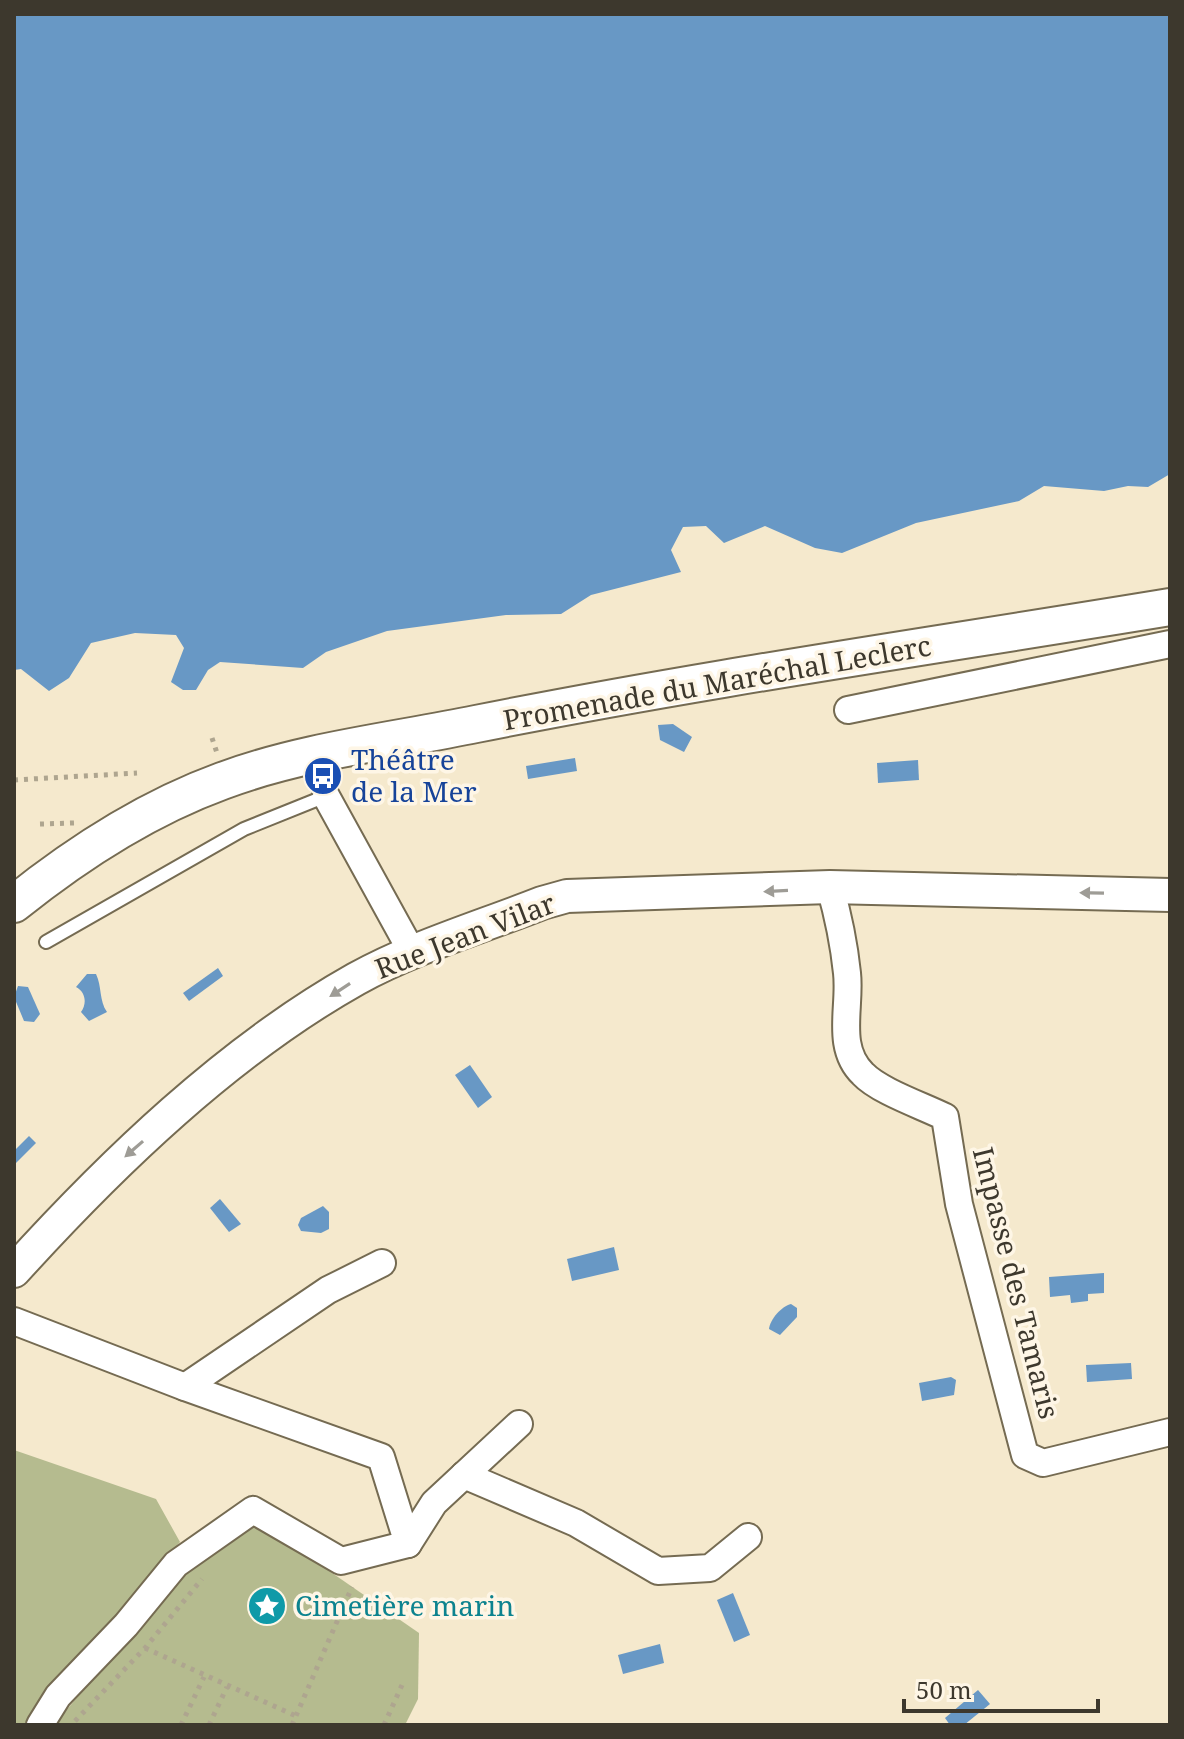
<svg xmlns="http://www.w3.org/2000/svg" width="1184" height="1739" font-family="'Noto Serif',serif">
  <rect width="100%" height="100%" fill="#f5e9cd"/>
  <g fill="#b5bb8f">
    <path d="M14 1450 156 1499 180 1542 115 1620 55 1678 26 1725H14Z"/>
    <path d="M254 1519 419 1633 418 1699 405 1725H54L186 1567Z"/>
  </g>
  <g fill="#6898c5">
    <path d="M14 14H1170V474L1148 487 1128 486 1104 491 1044 486 1019 501 916 523 842 553 815 548 765 526 724 543 706 526 683 527 671 550 681 572 591 595 561 614 506 615 387 631 326 652 303 668 220 662 208 670 196 690H183L171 682 184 648 176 635 135 633 91 643 69 678 49 691 21 669 14 670Z"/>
    <path d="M673 724 692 737 684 752 660 740 658 725Z"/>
    <path d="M575 758 577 771 528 779 526 766Z"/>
    <path d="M918 760 919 780 878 783 877 763Z"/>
    <path d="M218 968 223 976 189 1001 183 993Z"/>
    <path d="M87 974H96C102 986 99 1001 107 1012L89 1021 81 1012C87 1004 86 992 76 987Z"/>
    <path d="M18 986 28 987 40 1014 34 1022 24 1021 14 997Z"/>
    <path d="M470 1065 492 1097 478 1108 455 1075Z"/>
    <path d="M29 1136 36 1143 14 1165V1151Z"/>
    <path d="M220 1199 241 1224 229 1232 210 1208Z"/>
    <path d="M323 1206 329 1212V1229L321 1233 301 1231 298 1225 301 1218Z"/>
    <path d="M614 1247 619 1270 572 1281 567 1259Z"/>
    <path d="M1104 1273V1293L1088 1294V1301L1071 1303 1070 1295 1050 1297 1049 1277Z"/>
    <path d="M791 1304 797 1308V1317L780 1335 769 1329C770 1319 782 1306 791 1304Z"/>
    <path d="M1131 1363 1132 1379 1087 1382 1086 1365Z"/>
    <path d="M951 1377 956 1380 954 1395 922 1401 919 1383Z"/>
    <path d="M733 1593 750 1635 734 1642 717 1600Z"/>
    <path d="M660 1644 664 1663 623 1674 618 1655Z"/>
    <path d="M978 1690 990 1704 964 1725H950L945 1718Z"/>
  </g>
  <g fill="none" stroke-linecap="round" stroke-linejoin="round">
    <g stroke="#756b52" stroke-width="16">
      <path id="service" d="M46 942 244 829 326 796"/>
    </g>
    <g stroke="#756b52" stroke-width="30">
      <g id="minor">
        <path d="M848 710 1170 644"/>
        <path d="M326 796 413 954"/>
        <path d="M830 887C838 915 844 944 847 973 851 1007 835 1047 863 1074 879 1091 923 1106 945 1117L959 1204 1025 1455 1043 1463 1170 1432"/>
        <path d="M14 1321 185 1387 381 1457 408 1544 341 1561 253 1510 176 1564 126 1625 58 1696 40 1725"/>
        <path d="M185 1387 328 1290 382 1263"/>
        <path d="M464 1475 576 1523 658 1571 710 1568 748 1537"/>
        <path d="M408 1544 434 1503 519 1424"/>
      </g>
    </g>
    <g stroke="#756b52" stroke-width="36">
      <path id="tertiary" d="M14 1271C112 1163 228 1051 356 979 414 947 481 927 542 903L567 896 830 887 1170 895"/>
    </g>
    <g stroke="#756b52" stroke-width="40">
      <path id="secondary" d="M14 904C75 855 148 808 222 781 302 751 393 741 476 724 706 678 939 645 1170 607"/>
    </g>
    <g stroke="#aea58f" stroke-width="5" stroke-dasharray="4 6" stroke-linecap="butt">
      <path d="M212 738 217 753"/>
      <path d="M14 780 137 773"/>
      <path d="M40 824 74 823"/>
      <path d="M145 1648 296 1716"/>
      <path d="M75 1721 145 1648 202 1579"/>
      <path d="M181 1725 204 1677"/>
      <path d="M209 1725 227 1687"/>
      <path d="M292 1725 352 1587"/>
      <path d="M384 1725 402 1685"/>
    </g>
    <use href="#service" stroke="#fff" stroke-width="12"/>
    <use href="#minor" stroke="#fff" stroke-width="26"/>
    <use href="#tertiary" stroke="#fff" stroke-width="32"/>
    <use href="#secondary" stroke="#fff" stroke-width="36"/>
  </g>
  <defs><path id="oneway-solid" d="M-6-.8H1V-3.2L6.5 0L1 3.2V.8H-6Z" transform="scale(2)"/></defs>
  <g fill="#9e9c96">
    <use href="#oneway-solid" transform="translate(776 891) rotate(177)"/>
    <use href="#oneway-solid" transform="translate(1092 893) rotate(-179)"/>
    <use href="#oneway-solid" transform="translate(340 990) rotate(147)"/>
    <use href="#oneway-solid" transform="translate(134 1149) rotate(139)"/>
  </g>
  <defs>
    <g id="bus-disc" transform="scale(2)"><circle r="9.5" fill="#1a4fb4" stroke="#fef6e6"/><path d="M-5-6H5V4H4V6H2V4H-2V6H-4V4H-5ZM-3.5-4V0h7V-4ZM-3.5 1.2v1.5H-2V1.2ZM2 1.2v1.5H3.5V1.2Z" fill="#fff"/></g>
    <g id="sight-disc" transform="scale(2)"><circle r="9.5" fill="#0f9aa8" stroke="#fef6e6"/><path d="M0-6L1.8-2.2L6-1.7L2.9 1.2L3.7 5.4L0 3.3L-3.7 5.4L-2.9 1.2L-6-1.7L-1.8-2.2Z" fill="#fff"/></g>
  </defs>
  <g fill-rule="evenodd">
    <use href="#bus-disc" x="323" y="776"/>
    <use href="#sight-disc" x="267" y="1606"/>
  </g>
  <g text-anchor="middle" stroke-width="7" stroke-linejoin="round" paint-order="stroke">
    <g font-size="28" fill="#3d382d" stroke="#fef6e6">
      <text transform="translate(717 683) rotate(-10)" y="10">Promenade du Maréchal Leclerc</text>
      <text transform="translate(465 936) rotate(-21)" y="10">Rue Jean Vilar</text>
      <text transform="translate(1016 1283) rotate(76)" y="10">Impasse des Tamaris</text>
    </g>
    <g font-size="28" fill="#164399" stroke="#fef6e6" text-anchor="start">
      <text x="351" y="770">Théâtre<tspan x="351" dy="32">de la Mer</tspan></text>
    </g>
    <g font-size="28" fill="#0d838f" stroke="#fef6e6" text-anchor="start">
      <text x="295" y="1616">Cimetière marin</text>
    </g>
  </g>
  <rect width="1184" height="1739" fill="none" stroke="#3d382d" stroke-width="32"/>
  <path d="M904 1699v12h194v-12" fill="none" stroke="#3d382d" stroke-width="4"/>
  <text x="916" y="1699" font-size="24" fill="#3d382d" stroke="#fef6e6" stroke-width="6" paint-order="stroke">50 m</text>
</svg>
